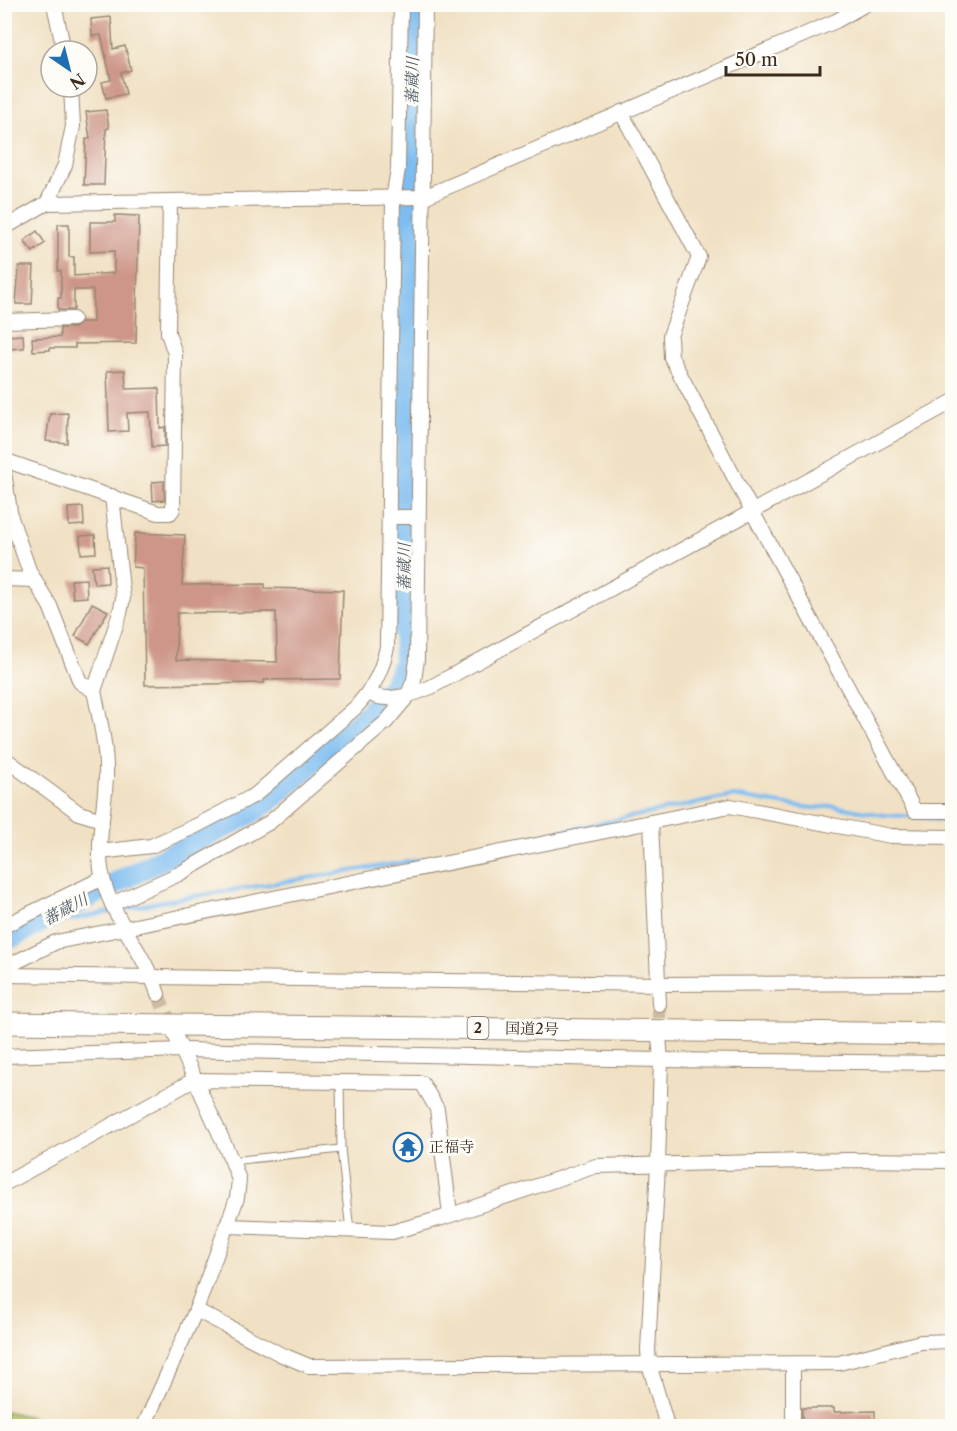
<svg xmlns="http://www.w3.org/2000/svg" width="957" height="1431" font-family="'Libre Caslon Text','Noto Serif JP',serif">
  <rect width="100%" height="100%" fill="#fdfcf7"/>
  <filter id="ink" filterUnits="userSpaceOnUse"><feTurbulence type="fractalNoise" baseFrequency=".0167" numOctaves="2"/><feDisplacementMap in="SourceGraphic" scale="12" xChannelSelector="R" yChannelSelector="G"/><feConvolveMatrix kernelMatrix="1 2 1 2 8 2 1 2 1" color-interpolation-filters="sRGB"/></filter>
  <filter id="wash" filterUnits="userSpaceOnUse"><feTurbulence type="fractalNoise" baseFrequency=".008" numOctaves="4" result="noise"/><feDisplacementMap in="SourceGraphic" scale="24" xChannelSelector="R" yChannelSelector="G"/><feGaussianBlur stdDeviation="1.35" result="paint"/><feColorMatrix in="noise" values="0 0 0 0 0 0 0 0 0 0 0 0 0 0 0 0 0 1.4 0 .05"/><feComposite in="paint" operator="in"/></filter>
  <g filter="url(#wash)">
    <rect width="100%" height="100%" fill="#f1e1c4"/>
    <path fill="#b8cb6f" stroke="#7a7a46" stroke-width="1.5" d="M5 1411 67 1426H5Z"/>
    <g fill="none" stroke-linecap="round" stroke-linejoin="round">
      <path stroke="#7bbcf0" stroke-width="4" d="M30 928 165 901 425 859 733 796 787 805 814 808 833 806 884 815 922 817 952 822"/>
      <path stroke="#7bbcf0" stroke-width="22" d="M4 941 249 814 269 801 369 713 394 684 405 662 403 573 407 465 413 4"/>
    </g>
    <g id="blocks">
      <g fill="#cd9688" fill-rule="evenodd">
        <path d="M111 17 113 49 125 46 131 70 121 73 126 94 106 98 102 82 111 80 101 35 92 36 91 19Z"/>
        <path d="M106 110 109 128 106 129 104 185H84L86 139H90L86 112Z"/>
        <path d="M115 215 139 216 136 343 75 344V348H50V350L33 351 32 338 60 337V328H74L81 322H93V290H74V310H58V298H61V271H58V224H69V257H74V276L114 273V251L90 252V222H115Z"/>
        <path d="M37 231 45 243 33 252 24 241Z"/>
        <path d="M19 266H34L32 304H16Z"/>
        <path d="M23 335 24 348 7 349 6 336Z"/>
        <path d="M125 370 126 389 159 388 160 428 165 427V446L152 447 150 412 127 413 128 431 109 432 107 371Z"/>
        <path d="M68 413 67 443 46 441 50 414Z"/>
        <path d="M164 481V500L153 501 152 482Z"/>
        <path d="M83 507 84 525 69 526 68 508Z"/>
        <path d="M135 533 185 535 182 585 265 584V588L343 590 340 679 264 680V683L145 685 143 568 133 567ZM276 612 277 662 176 660 177 613Z"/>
        <path d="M95 535 96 553 81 554 80 536Z"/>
        <path d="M107 565 108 583 94 584 92 566Z"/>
        <path d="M86 579 87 597 73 598 71 580Z"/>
        <path d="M92 603 108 611 89 644 75 636Z"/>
        <path d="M802 1408H834V1412L875 1411V1426H802Z"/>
      </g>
    </g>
  </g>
  <g filter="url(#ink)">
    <use href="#blocks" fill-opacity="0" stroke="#968671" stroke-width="1.5"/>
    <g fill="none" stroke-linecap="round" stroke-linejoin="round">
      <g stroke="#cdbca3" stroke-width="14" stroke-dasharray="14 7" stroke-linecap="butt">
        <path d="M158 994 173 1030"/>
        <path d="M659 1004V1037"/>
      </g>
      <g stroke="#968671" stroke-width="9">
        <g id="service">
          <path d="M340 1081 341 1149 350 1231"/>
          <path d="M232 1161 341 1149"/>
        </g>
      </g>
      <g stroke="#968671" stroke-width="16">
        <g id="minor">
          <path d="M54 4 64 51"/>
          <path d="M621 112 699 257 670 336 671 357 753 513 915 811H952"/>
          <path d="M47 203 424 197 836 21 866 4"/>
          <path d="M4 228 47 203 65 165 73 126 71 87"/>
          <path d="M4 321 73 319"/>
          <path d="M4 460 158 513H170L173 509 175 354 168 333 170 202"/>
          <path d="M4 472 11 518 30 573 50 606 80 682 94 691C100 720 107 748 106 777 105 807 97 839 101 869 108 915 144 950 158 994"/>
          <path d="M389 517H417"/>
          <path d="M4 579 35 580"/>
          <path d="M94 691 120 613 123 598 112 496"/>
          <path d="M369 693C386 704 415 694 431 687L952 402"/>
          <path d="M4 758 79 813 102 820"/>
          <path d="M651 822 659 1004"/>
          <path d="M100 852 151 846 196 826 255 795 355 708C373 688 381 674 387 647L393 199 398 169 401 4"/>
          <path d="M112 904 179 874 270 822 386 722 407 697 414 680 417 660 425 4"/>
          <path d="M4 926 103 878"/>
          <path d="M4 968 56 942 730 806 891 836 952 837"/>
          <path d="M4 975 660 984 952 983"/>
          <path d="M659 1037 661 1060 658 1165 648 1350 649 1364 667 1426"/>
          <path d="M4 1056 182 1050 661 1060 952 1063"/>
          <path d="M4 1184 194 1080 422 1083 437 1109 450 1214"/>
          <path d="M226 1226 392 1232 442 1218 596 1166 847 1160 952 1161"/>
          <path d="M196 1310 280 1354 309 1366 839 1363 921 1342 952 1341"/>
          <path d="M793 1364V1426"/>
          <path d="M144 1426 196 1310 237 1198 239 1180 232 1161 175 1035"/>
        </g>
      </g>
      <g stroke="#968671" stroke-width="23">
        <path id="trunk" d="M4 1023 952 1034"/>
      </g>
      <use href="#service" stroke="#fff" stroke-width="7"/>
      <use href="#minor" stroke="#fff" stroke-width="14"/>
      <use href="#trunk" stroke="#fff" stroke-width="21"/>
    </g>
  </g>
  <defs>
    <g id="temple-ring" transform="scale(1.5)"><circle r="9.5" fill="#fdfcf7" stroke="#1f6fb2" stroke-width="1.5"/><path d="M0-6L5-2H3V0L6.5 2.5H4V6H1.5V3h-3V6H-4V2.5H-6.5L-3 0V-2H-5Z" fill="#1f6fb2"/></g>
  </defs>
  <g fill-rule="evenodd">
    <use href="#temple-ring" x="408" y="1147"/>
  </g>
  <g text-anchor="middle" stroke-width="6" stroke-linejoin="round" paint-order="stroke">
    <rect fill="#fdfcf7" stroke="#75695f" stroke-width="1.5" x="467.5" y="1017" width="21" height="22" rx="4.5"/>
    <g font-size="14" font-weight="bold" fill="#3b2a1e">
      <text x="478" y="1033">2</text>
    </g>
    <g font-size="15" fill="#3b2a1e" stroke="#fdfcf7">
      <text transform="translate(532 1029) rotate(1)" y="5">国道2号</text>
    </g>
    <g font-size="15" fill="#3b2a1e" stroke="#fdfcf7" text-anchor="start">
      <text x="429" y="1152">正福寺</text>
    </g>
    <g font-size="16" font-style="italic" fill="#515d68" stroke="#fdfcf7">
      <text transform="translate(412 81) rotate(-89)" y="6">蕃蔵川</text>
      <text transform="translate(404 567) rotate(-90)" y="6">蕃蔵川</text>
      <text transform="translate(65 909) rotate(-28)" y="6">蕃蔵川</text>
    </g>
  </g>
  <rect width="957" height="1431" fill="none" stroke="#fdfcf7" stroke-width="24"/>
  <g transform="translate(69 69) rotate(145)"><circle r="28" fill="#fdfcf7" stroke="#afa8a0" stroke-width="1.5"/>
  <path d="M0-4.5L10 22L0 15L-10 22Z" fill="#1f6fb2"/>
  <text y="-9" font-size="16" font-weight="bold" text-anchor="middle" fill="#3b2a1e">N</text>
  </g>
  <path d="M726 66v9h94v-9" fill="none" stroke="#3b2a1e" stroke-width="3"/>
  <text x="735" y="66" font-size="18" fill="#3b2a1e" stroke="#fdfcf7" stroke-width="4.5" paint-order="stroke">50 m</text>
</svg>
